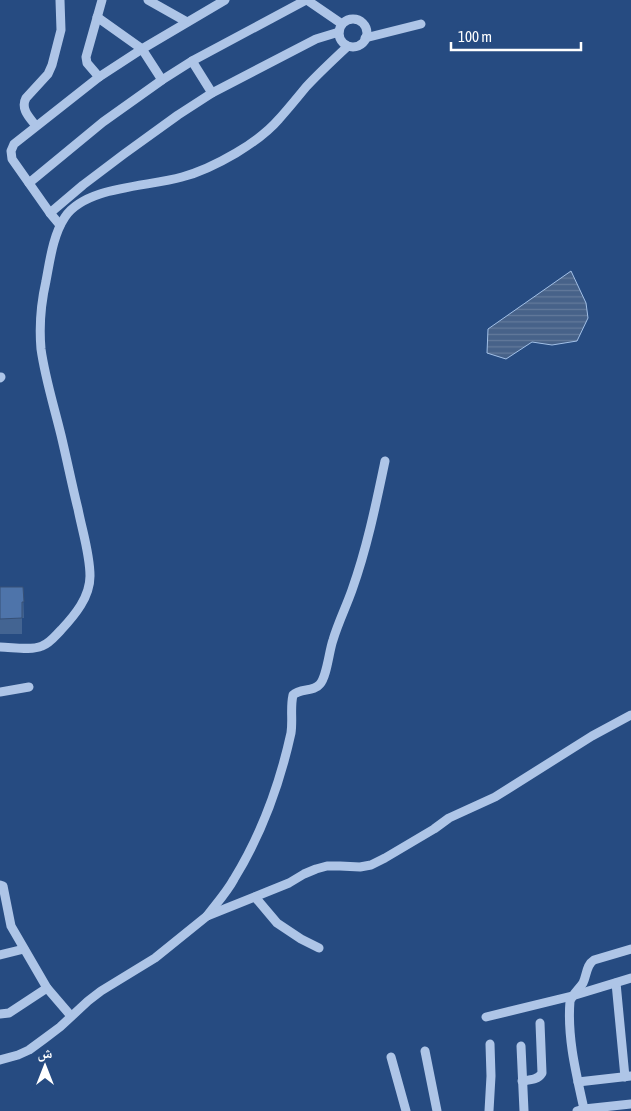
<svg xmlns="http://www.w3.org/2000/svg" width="631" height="1111" font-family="'Asap Condensed','Noto Naskh Arabic',sans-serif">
  <defs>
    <pattern id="water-rules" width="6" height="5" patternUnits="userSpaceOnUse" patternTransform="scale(1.25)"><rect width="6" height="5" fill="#476289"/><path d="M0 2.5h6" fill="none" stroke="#637a9b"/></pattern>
  </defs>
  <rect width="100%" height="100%" fill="#264b81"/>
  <path fill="url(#water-rules)" stroke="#a2c0e7" d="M571 271 586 303 588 318 577 341 552 345 532 342 506 359 487 353 488 329Z"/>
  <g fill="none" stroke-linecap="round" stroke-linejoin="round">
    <g stroke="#aec5e7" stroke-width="9">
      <path d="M148 0 187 22"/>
      <path d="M307 0 342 24"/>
      <path d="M97 17 142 49 162 80"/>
      <circle cx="353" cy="33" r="14"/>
      <path d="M365 38 421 24"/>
      <path d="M192 61 212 93"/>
      <path d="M99 77 87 63 86 57 102 0"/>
      <path d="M36 126C30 118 20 109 26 98L48 74 52 65 61 30 60 0"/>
      <path d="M29 183 103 122 162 80 192 61 306 0"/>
      <path d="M50 213 83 185 124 154 178 115 212 93 316 39 339 32"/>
      <path d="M60 225 50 213 12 159 11 151 14 144 99 77 142 49 225 0"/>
      <path d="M0 378 1 377"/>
      <path d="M0 647C12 647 31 651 42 646 50 643 55 636 61 630 75 615 90 597 90 576 90 554 82 530 78 509 72 485 67 460 61 435 54 406 45 378 41 349 39 326 41 303 46 281 50 260 53 235 65 217 86 186 148 187 182 177 201 172 219 163 236 153 251 144 267 133 279 119 288 109 297 98 306 87 319 73 334 59 348 46"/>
      <path d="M0 692 29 687"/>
      <path d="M0 885 3 886 11 926 47 988 71 1016"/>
      <path d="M255 897 277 923 301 939 319 948"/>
      <path d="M207 916C216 904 227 892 234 879 261 835 280 783 291 733 293 720 290 708 293 695 300 688 314 692 320 684 327 676 329 651 333 640 338 623 346 607 352 590 367 548 376 504 385 461"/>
      <path d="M0 955 24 949"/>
      <path d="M616 983 625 1077"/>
      <path d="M0 1014 9 1013 47 988"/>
      <path d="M486 1017 572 996 631 978"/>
      <path d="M521 1046 524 1111"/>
      <path d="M425 1051 437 1111"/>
      <path d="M391 1057 406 1111"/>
      <path d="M0 1060 18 1055 29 1050 44 1039 60 1027 88 1001 101 991 155 958 207 916 289 883 304 874 316 869 327 866H340L360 867 371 865 385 858 434 829 449 818 495 797 592 736 631 715"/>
      <path d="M522 1081C530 1080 538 1080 542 1073L540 1023"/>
      <path d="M578 1082 631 1076"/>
      <path d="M489 1111 491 1076 490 1044"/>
      <path d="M577 1111 584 1109 631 1104"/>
      <path d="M587 1111 584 1109C576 1073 567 1037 570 1001 573 994 579 989 583 983 587 975 586 965 594 960L631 949"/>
    </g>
  </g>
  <path fill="#436492" d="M0 587H23L24 618H22V634H0Z"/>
  <path fill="#4e74aa" stroke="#375177" d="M0 587H23L24 602H22V618L0 619Z"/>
  <g transform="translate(45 1066)" stroke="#264b81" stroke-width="4" paint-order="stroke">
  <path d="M0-4L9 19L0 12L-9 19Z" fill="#ffffff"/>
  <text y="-8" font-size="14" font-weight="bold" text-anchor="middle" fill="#ffffff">ش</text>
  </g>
  <path d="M451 42v8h130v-8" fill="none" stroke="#ffffff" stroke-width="2.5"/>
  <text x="458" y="42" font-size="15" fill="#ffffff" stroke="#264b81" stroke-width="4" paint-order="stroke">100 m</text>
</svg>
